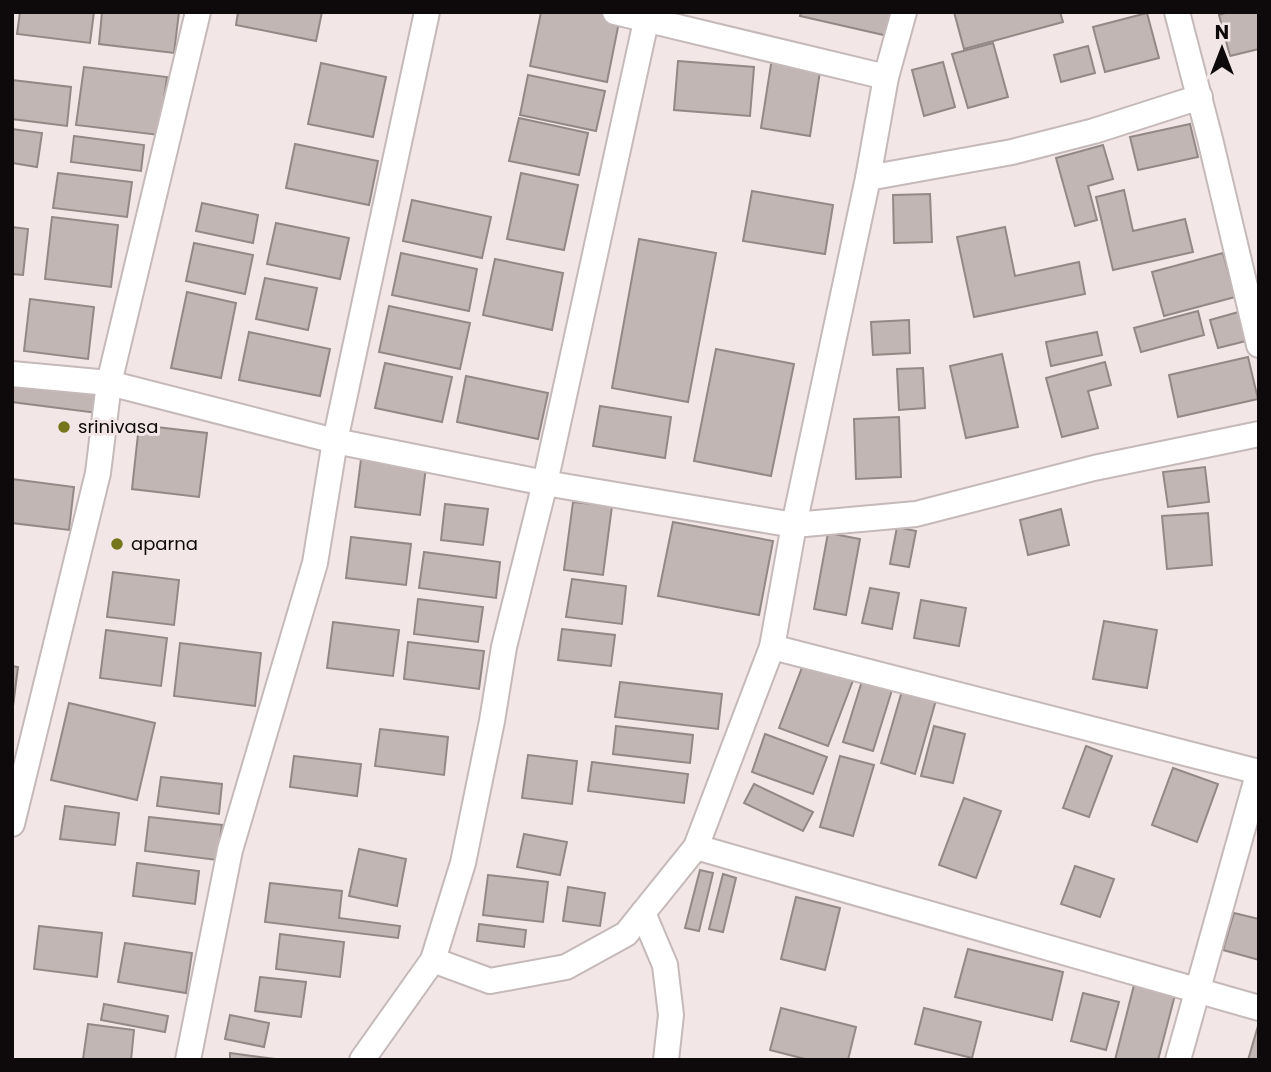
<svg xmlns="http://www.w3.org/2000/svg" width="1271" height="1072" font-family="Poppins,sans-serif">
  <rect width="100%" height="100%" fill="#f2e6e6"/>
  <g fill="#c1b6b3" stroke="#928885" stroke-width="2">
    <path d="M20 12H94L90 43 17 34Z"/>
    <path d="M102 12H179L174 53 99 44Z"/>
    <path d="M238 12H322L316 41 236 25Z"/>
    <path d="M541 12H596L620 17 607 82 530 66Z"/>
    <path d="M801 12H893L888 36 800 16Z"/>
    <path d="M954 12H1060L1063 22 964 49Z"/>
    <path d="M1228 12H1259V49L1230 56 1219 15Z"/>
    <path d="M1147 13 1159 58 1105 72 1093 27Z"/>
    <path d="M993 43 1008 97 968 108 952 54Z"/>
    <path d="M1088 46 1095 73 1061 82 1054 55Z"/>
    <path d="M772 58 821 65 810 136 761 128Z"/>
    <path d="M678 61 754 67 750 116 674 110Z"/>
    <path d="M943 62 955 107 924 116 912 70Z"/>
    <path d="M321 63 386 77 373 137 308 124Z"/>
    <path d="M84 67 167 77 159 135 76 125Z"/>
    <path d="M528 75 605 91 596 131 520 115Z"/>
    <path d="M12 80 71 87 67 126 12 119Z"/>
    <path d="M519 118 588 133 579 175 509 161Z"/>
    <path d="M1190 124 1198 157 1138 170 1130 137Z"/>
    <path d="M12 129 42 133 37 167 12 163Z"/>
    <path d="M74 136 144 145 141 171 71 162Z"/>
    <path d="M295 144 378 161 369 205 286 188Z"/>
    <path d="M1103 145 1113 179 1088 186 1097 220 1075 226 1056 158Z"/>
    <path d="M58 173 132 182 127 217 53 208Z"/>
    <path d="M521 173 578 185 564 250 507 239Z"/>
    <path d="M1124 190 1133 231 1185 219 1193 252 1113 270 1096 197Z"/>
    <path d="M752 191 833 205 825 254 743 241Z"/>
    <path d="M930 194 932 242 894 243 893 195Z"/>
    <path d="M412 200 491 217 482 258 403 241Z"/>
    <path d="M202 203 258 215 253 243 196 231Z"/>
    <path d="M52 217 118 225 111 287 45 279Z"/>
    <path d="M276 223 349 238 340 279 267 264Z"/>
    <path d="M12 227 28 229 23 275 12 274Z"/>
    <path d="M1005 227 1015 276 1079 262 1085 294 974 317 957 237Z"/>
    <path d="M639 239 716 253 688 402 612 388Z"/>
    <path d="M194 243 253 255 245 294 186 281Z"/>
    <path d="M401 253 477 269 469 311 392 295Z"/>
    <path d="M1223 253 1235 297 1164 316 1152 272Z"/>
    <path d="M495 259 563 273 552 330 483 315Z"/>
    <path d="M265 278 317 288 308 330 256 319Z"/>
    <path d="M187 292 236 303 221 378 171 368Z"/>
    <path d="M30 299 94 307 88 359 24 351Z"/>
    <path d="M389 306 470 323 460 369 379 352Z"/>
    <path d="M1198 311 1204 335 1141 352 1134 328Z"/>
    <path d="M1242 311 1250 340 1218 348 1210 320Z"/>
    <path d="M909 320 910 353 873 355 871 322Z"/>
    <path d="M249 332 330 349 320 396 239 380Z"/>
    <path d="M1097 332 1102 355 1051 366 1046 342Z"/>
    <path d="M716 349 794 364 771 476 694 461Z"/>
    <path d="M1002 354 1018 427 966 438 950 366Z"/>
    <path d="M1248 357 1258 399 1178 417 1169 375Z"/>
    <path d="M1105 362 1111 385 1088 391 1098 428 1062 437 1046 378Z"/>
    <path d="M385 363 452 377 442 422 375 408Z"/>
    <path d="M923 368 925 408 899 410 897 369Z"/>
    <path d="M466 376 548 393 538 439 457 422Z"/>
    <path d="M12 384 99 395 97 413 12 402Z"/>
    <path d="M600 406 671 417 665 458 593 446Z"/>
    <path d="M899 417 901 477 856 479 854 419Z"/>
    <path d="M139 425 207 433 199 497 132 489Z"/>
    <path d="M361 459 426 467 420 515 355 507Z"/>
    <path d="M1205 467 1209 502 1168 507 1163 472Z"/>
    <path d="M12 479 74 487 69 530 12 523Z"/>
    <path d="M573 502 612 506 603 575 564 570Z"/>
    <path d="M445 504 488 509 483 545 441 540Z"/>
    <path d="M1061 509 1069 545 1028 555 1020 520Z"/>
    <path d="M1208 513 1212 565 1167 569 1162 516Z"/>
    <path d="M673 522 773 541 759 615 658 596Z"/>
    <path d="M897 527 916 531 909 567 890 564Z"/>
    <path d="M828 533 860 539 846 615 814 609Z"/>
    <path d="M351 537 411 544 406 585 346 578Z"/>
    <path d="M424 552 500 562 496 598 419 588Z"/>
    <path d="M113 572 179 580 174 625 107 617Z"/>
    <path d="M572 579 626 586 622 624 566 617Z"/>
    <path d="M870 588 899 593 892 629 862 623Z"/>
    <path d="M418 599 483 607 478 642 414 634Z"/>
    <path d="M921 600 966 608 959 646 914 638Z"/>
    <path d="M1104 621 1157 630 1147 688 1093 679Z"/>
    <path d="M333 622 399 630 393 676 327 668Z"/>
    <path d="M562 629 615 635 611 666 558 660Z"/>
    <path d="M106 630 167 638 161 686 100 678Z"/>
    <path d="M408 642 484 651 479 689 404 679Z"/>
    <path d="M180 643 261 653 255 706 174 696Z"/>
    <path d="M806 657 855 675 828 746 779 728Z"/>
    <path d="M12 666 18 667 12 714Z"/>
    <path d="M862 681 892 690 873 751 843 742Z"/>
    <path d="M620 682 722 694 718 729 615 717Z"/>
    <path d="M902 691 936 700 915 774 881 763Z"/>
    <path d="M69 703 155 723 137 800 51 780Z"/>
    <path d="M616 726 693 735 690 763 613 754Z"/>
    <path d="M934 726 965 734 953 783 921 776Z"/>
    <path d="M380 729 448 737 444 775 375 766Z"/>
    <path d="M765 734 827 757 813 794 752 772Z"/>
    <path d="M1086 746 1112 756 1089 817 1063 808Z"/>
    <path d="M528 755 577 761 572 804 522 798Z"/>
    <path d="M294 756 361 764 357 796 290 787Z"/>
    <path d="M840 756 874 765 853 836 820 827Z"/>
    <path d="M592 762 688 774 684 803 588 791Z"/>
    <path d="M1173 768 1218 784 1197 842 1152 825Z"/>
    <path d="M161 777 222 784 219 814 157 806Z"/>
    <path d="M754 784 813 812 803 831 744 803Z"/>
    <path d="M964 798 1001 811 976 878 939 865Z"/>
    <path d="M65 806 119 813 115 845 60 839Z"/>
    <path d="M149 817 222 825 217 860 145 851Z"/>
    <path d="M524 834 567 842 560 875 517 867Z"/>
    <path d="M359 849 406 859 397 906 349 896Z"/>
    <path d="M137 863 199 871 195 904 133 896Z"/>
    <path d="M1075 866 1114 879 1100 917 1061 904Z"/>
    <path d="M700 870 713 873 699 931 685 928Z"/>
    <path d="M723 874 736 878 723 932 709 929Z"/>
    <path d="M488 875 548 882 543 922 483 915Z"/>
    <path d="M270 883 342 891 339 918 400 926 398 938 265 922Z"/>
    <path d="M568 887 605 893 600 926 563 921Z"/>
    <path d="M796 897 840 908 825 970 781 959Z"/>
    <path d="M1234 913 1259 919V960L1223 950Z"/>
    <path d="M479 924 526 930 524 947 477 941Z"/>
    <path d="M39 926 102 933 97 977 34 969Z"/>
    <path d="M280 934 344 942 340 977 276 969Z"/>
    <path d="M125 943 192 953 186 993 118 982Z"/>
    <path d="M968 949 1063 972 1052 1020 955 997Z"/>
    <path d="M260 977 306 982 301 1017 255 1011Z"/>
    <path d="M1134 985 1175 995 1158 1060H1115Z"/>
    <path d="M1083 993 1119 1002 1106 1050 1071 1041Z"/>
    <path d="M104 1004 168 1016 165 1032 101 1020Z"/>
    <path d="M781 1008 856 1027 848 1060H809L770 1050Z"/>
    <path d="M924 1008 981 1022 972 1058 915 1044Z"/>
    <path d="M230 1015 269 1023 264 1047 225 1039Z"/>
    <path d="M88 1024 134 1030 131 1060 83 1059Z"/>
    <path d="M1258 1026 1259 1060H1248Z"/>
    <path d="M230 1053 283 1060H230Z"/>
  </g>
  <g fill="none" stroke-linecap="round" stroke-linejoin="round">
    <g stroke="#c5b9b9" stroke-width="28">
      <g id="street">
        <path d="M615 12 886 77"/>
        <path d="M1177 12 1210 139 1259 345"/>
        <path d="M868 178 1012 152 1094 131 1200 97"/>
        <path d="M12 374 109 383 335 441 545 483 794 525 916 514 1094 468 1259 434"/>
        <path d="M772 647 1259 772"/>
        <path d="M12 824 98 473 109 383 198 12"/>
        <path d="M696 847 1259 1008"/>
        <path d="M643 913 665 965 671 1015 666 1060"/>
        <path d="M433 960 490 981 566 967 626 934 696 847 772 647 794 525 868 178 886 77 904 12"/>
        <path d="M188 1060 230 850 315 563 335 441 427 12"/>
        <path d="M362 1060 433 960 463 863 492 721 504 647 545 483 648 12"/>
        <path d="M1178 1060 1259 771"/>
      </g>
    </g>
    <use href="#street" stroke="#fff" stroke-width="24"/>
  </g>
  <g fill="#75751b" stroke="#f2e6e6" stroke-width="2.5">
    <circle cx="64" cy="427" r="7"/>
    <circle cx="117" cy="544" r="7"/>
  </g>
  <g text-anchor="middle" stroke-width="6" stroke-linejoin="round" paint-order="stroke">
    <g font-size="18" fill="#0e0a0b" stroke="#f2e6e6" text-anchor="start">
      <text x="78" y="433">srinivasa</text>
      <text x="131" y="550">aparna</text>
    </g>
  </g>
  <rect width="1271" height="1072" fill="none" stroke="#0e0a0b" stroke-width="28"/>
  <g transform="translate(1222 49)" stroke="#f2e6e6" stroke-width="5" paint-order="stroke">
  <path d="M0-5L12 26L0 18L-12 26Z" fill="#0e0a0b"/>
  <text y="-10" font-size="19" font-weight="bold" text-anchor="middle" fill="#0e0a0b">N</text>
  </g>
</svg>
